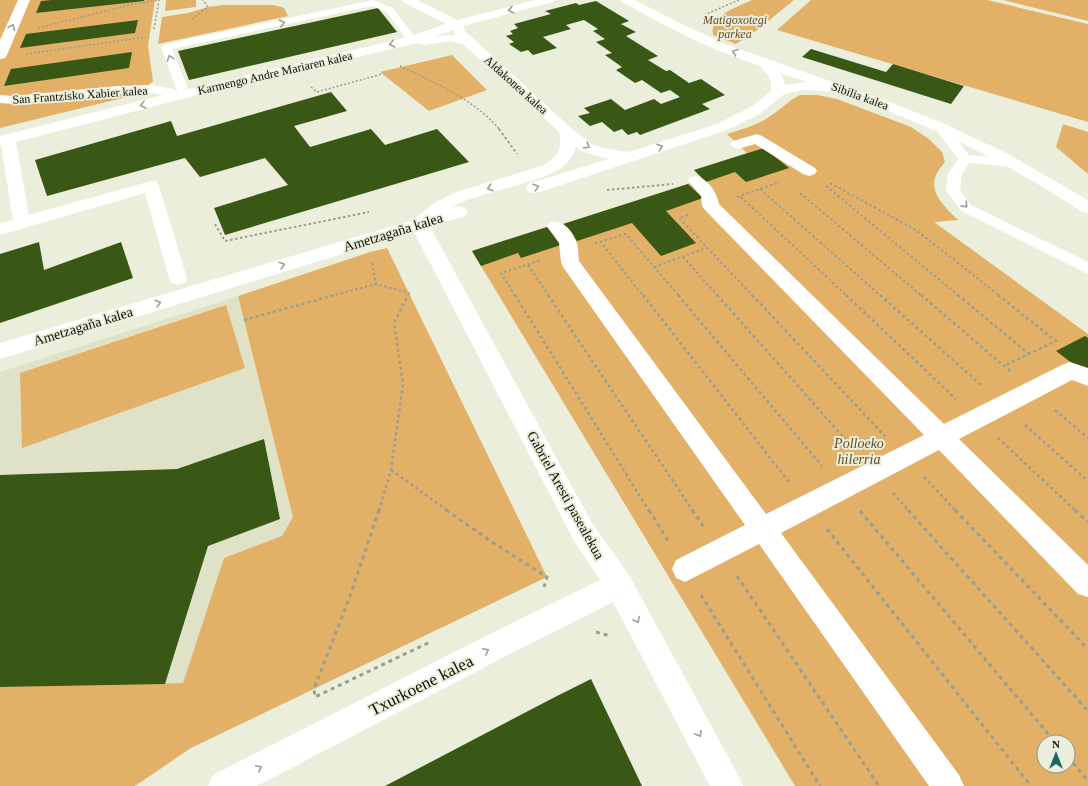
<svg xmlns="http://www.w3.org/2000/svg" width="1088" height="786" font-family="'Times New Roman',serif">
  <rect width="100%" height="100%" fill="#ebeeda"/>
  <path fill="#dfe2c7" d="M238 296 293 517 282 536 224 558 183 684 0 687V372Z"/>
  <g fill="#e2b167" fill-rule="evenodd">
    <path d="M0 0H155L148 46 153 81 139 94 0 128Z"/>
    <path d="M166 0H196V7L165 11Z"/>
    <path d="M752 0H794L760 28 736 44 713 35C709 15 738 7 752 0Z"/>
    <path d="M811 0H987L1088 24V122L777 30Z"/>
    <path d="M1003 0H1088V21Z"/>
    <path d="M223 5H274L284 8 288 16 158 44 162 17 188 13 208 7Z"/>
    <path d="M452 55 487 90 429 111 380 72Z"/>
    <path d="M800 95H817L837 99 911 127 929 139 942 152 945 162C942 166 938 170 936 175 928 193 947 209 958 220L934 222 1088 334V786H795L472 251 547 227 549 229 703 179 694 170 747 153 727 134C741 129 757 126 769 117 780 110 788 101 800 95ZM1044 742H1068V766H1044Z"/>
    <path d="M1063 124 1088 132V174L1056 147Z"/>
    <path d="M387 248 547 577 191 748 135 786H0V687L183 683 224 558 282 536 293 517 238 296 370 252Z"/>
    <path d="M226 305 245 368 22 448 20 373Z"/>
  </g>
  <g fill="#395715">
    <path d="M52 0H144V1L36 13 41 1Z"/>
    <path d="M596 1 629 21 621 24 636 32 626 36 658 56 648 60 666 71 670 70 689 83 701 79 725 95 702 104 710 109 640 135 637 132 628 135 622 129 614 132 602 122 590 126 578 116 590 113 584 108 611 99 625 110 654 99 661 104 680 97 670 90 661 93 642 80 635 83 616 70 622 67 605 55 612 53 596 42 605 39 593 31 598 29 584 20 566 25 571 29 543 37 557 48 533 55 528 50 521 52 509 44 514 42 506 36 513 34 510 31 518 28 514 24 551 14 545 11 576 3 579 5Z"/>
    <path d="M378 8 397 32 189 80 178 51Z"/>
    <path d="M138 20 135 33 20 48 26 34Z"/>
    <path d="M811 49 886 72 893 64 964 86 951 104 802 57Z"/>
    <path d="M132 52 129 68 4 86 11 69Z"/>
    <path d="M331 92 347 111 294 126 310 147 371 129 385 145 437 129 469 162 225 235 214 208 288 185 265 158 200 177 185 158 47 196 35 160 171 121 177 136Z"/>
    <path d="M764 148 789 168 746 182 735 172 706 182 694 170Z"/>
    <path d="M688 184 703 198 666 211 696 243 661 256 632 223 577 241 563 224Z"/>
    <path d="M547 227 561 245 521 258 518 253 481 266 472 251Z"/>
    <path d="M39 242 44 270 121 242 133 278 0 323V254Z"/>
    <path d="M1085 336 1088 338V371L1085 373 1056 351Z"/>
    <path d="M264 439 280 519 208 546 165 684 0 687V475L177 469Z"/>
    <path d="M591 679 642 786H385L555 697Z"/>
  </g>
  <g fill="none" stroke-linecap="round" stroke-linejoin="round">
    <g stroke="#9b9e8f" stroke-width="1.5" stroke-dasharray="2 2" stroke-linecap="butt">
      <path d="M704 15 739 0"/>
      <path d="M192 19 208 7 203 0"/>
      <path d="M38 28 133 4 159 0"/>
      <path d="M154 29 159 0"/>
      <path d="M26 54 146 37"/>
      <path d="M400 66C435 83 474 99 500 130"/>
      <path d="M311 87 317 92 382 74"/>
    </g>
    <g stroke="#9b9e8f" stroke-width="2" stroke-dasharray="2.5 2.5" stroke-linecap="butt">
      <path d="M499 129 517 154"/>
      <path d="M830 183 916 230 1000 296"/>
      <path d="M826 186 959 296"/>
      <path d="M760 189 881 296"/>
      <path d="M607 190 673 184"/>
      <path d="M800 193 922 296"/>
      <path d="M737 197 780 182"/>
      <path d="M741 197 847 296"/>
      <path d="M688 215 679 218 753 296"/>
      <path d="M215 224 225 241 369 212"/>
      <path d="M600 241 643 296"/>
      <path d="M595 243 626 234 679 296"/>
      <path d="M683 257 718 296"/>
      <path d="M372 263 376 284 409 293 407 296"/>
      <path d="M528 265 549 296"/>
      <path d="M654 267 706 248"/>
      <path d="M331 296 376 284"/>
      <path d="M515 296 501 273 542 260"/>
    </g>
    <g stroke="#9b9e8f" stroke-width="2.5" stroke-dasharray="3 3" stroke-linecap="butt">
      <path d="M515 295 649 511"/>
      <path d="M548 295 693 511"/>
      <path d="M643 295 789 482"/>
      <path d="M678 295 822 466"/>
      <path d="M717 295 854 449"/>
      <path d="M752 295 885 436"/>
      <path d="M846 295 956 399"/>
      <path d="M880 295 981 385"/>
      <path d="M921 295 1010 371"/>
      <path d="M958 295 1029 354"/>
      <path d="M998 295 1056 341 1004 366"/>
      <path d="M244 320 335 295"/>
      <path d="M1055 410 1088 438"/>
      <path d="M1025 425 1088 481"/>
      <path d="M998 438 1076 511"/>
      <path d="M391 470 448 511"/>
      <path d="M924 477 956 511"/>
      <path d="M893 493 909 511"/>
      <path d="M379 511 391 470 403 384 394 323 408 295"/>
    </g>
    <g stroke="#9b9e8f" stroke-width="3" stroke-dasharray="4 4" stroke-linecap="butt">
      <path d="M379 510 349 599 314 689 315 697 430 642"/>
      <path d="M446 510 492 542 547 577 544 587"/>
      <path d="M649 510 670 544"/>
      <path d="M692 510 704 527"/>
      <path d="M908 510 1088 711"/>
      <path d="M955 510 1088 649"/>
      <path d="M1075 510 1088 522"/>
      <path d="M860 511 1055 742"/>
      <path d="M827 529 1031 786"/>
      <path d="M737 576 879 786"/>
      <path d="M701 595 820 786"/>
      <path d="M596 632 610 636"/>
      <path d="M1068 757 1088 781"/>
    </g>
    <g fill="#fff" fill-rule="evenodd">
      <path d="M373 0 393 8 415 37C434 41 461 27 475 43L470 46 451 41 425 45 408 42 387 12 372 6 172 49 190 94 188 96H180L178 94 161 47 166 44Z"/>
      <path d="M940 123 944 124 969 155 1015 159 1020 160 1022 163 1020 166 1015 167 969 163 962 174 960 190 971 205 1088 262V274L961 211 946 190 948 174 958 159 934 127 936 124Z"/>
    </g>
    <g fill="#fff" fill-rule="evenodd">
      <path d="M757 134 762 136 815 168 817 171 815 174 809 176 803 174 755 144 738 149 733 147 730 144 733 141Z"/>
      <path d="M696 176C708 179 717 192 719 204L944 424 1062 365 1070 362 1088 368V386L1072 380 959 439 1088 565V597L1078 594 939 450 781 533 959 775 964 786H929L759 544 685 582 676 578 672 569 676 560 745 525 563 267 561 262 559 243 547 226 550 222C562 219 572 230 576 241 579 247 578 255 579 261L766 514 924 435 705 210 702 206 701 196 688 181 690 177Z"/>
    </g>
    <g fill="#fff" fill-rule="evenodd">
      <path d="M18 0H30L7 55 5 58 0 59V40Z"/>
      <path d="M401 0H417L457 20 535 0H555L553 2 463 26 466 32 475 40 571 128 593 145 608 149 629 152 717 124 751 107 771 91V83L768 75 756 62 758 59H768C776 66 783 74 785 85L804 82 838 84 843 85 845 88 843 91 838 92 804 90 788 93 783 95 761 113 727 130 540 192 534 193 528 192 526 188 528 184 608 159 581 151 576 146C574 157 565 167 555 172 527 184 496 190 467 200 452 206 441 215 429 225L592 523 629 575 738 775 743 786H710L613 602 506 656 257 786H208L213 775 486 636 600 580 574 541 414 232 0 359V343L413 220 434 203 454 193 544 165C559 155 562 150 559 132L465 46 457 37 453 30 417 43 186 98 16 142 29 215 151 181 157 182 159 186 187 278 185 283 178 285 171 283 169 278 145 193 0 235V223L13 220 1 145 0 146V136L163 95 152 93 118 94 13 104 0 103V95L13 96 118 86 152 85 174 89 176 92 408 37 446 24 403 2Z"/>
    </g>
    <g fill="#fff" fill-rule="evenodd">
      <path d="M620 0H635L684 25 725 44 892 103 938 121 1006 153 1088 200V213L1082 212C1026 175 967 143 905 118 844 92 779 75 717 50 684 36 653 19 622 2Z"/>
      <path d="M459 206 465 208 468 212 465 216 419 230 413 228 410 224 413 220Z"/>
    </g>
  </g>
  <defs><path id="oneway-chevron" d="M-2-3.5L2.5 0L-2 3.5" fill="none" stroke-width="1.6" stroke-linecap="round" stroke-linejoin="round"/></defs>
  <g stroke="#9d9e9b">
    <use href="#oneway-chevron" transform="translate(511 10) rotate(166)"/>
    <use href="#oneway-chevron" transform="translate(282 23) rotate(-12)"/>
    <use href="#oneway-chevron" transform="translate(12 27) rotate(-66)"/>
    <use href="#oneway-chevron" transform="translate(392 44) rotate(167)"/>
    <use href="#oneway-chevron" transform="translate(735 52) rotate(-159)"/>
    <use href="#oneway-chevron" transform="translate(170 58) rotate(-110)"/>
    <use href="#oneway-chevron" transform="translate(143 105) rotate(166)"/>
    <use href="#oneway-chevron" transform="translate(587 146) rotate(32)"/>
    <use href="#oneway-chevron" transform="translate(660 147) rotate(-18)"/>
    <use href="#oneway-chevron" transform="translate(536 187) rotate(-18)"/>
    <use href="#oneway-chevron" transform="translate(490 188) rotate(163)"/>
    <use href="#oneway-chevron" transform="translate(965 205) rotate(48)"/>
    <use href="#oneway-chevron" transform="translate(282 265) rotate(-17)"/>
    <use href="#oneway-chevron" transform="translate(158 303) rotate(-17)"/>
    <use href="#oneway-chevron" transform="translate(637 620) rotate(62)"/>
    <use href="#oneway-chevron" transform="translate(486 651) rotate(-27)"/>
    <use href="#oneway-chevron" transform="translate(699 734) rotate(61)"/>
    <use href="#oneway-chevron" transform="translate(259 768) rotate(-27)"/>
  </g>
  <g text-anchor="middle" stroke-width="4" stroke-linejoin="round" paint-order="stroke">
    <g font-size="12" font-style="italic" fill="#634b27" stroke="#ebeeda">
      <text x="735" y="24">Matigoxotegi<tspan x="735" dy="14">parkea</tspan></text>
    </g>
    <g font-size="12" fill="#0b0c06" stroke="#ebeeda">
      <text transform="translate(275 73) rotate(-13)" y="4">Karmengo Andre Mariaren kalea</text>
      <text transform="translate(516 85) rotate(42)" y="4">Aldakonea kalea</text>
      <text transform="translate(80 95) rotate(-4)" y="4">San Frantzisko Xabier kalea</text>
      <text transform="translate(860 96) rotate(20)" y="4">Sibilia kalea</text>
    </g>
    <g font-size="14" fill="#0b0c06" stroke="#ebeeda">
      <text transform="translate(393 232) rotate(-17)" y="5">Ametzagaña kalea</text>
      <text transform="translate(83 326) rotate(-17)" y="5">Ametzagaña kalea</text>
      <text transform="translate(566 495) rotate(61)" y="5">Gabriel Aresti pasealekua</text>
    </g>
    <g font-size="14" font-style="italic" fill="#634b27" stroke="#ebeeda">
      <text x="859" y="448">Polloeko<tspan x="859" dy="16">hilerria</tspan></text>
    </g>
    <g font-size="17" fill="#0b0c06" stroke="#ebeeda">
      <text transform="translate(421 685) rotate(-27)" y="6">Txurkoene kalea</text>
    </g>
  </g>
  <g transform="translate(1056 754)"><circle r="19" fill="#ebeeda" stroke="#919485"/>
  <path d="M0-3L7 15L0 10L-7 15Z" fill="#1a666e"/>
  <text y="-6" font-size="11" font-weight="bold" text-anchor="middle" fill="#0b0c06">N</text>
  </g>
</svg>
